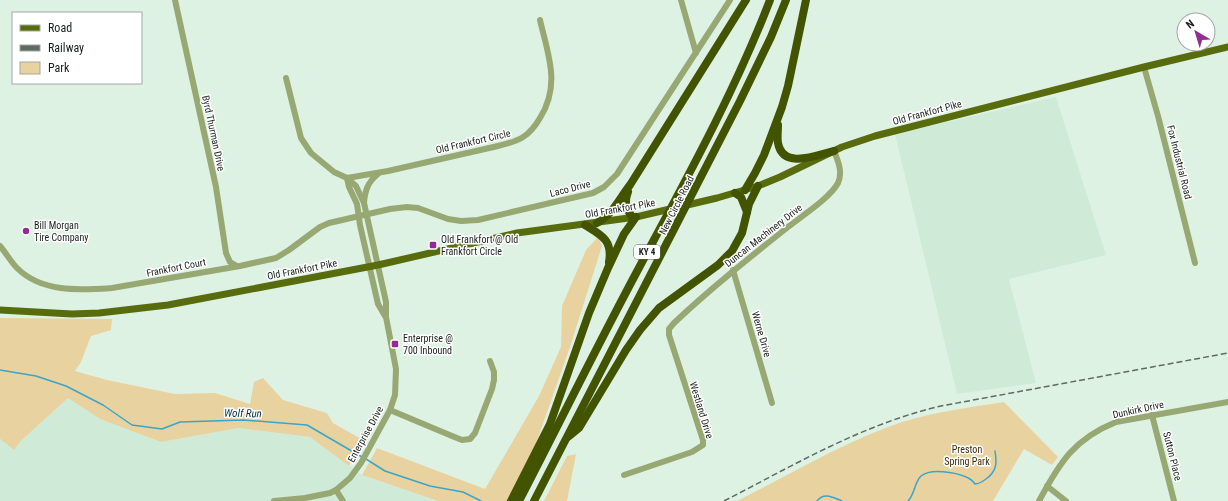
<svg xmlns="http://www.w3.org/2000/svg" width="1228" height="501" font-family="'Roboto Condensed',sans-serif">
  <rect width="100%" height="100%" fill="#def2e4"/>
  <g fill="#cfebd8">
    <path d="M1056 97 1106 255 1009 279 1036 383 957 394 895 134Z"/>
    <path d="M68 398 100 419 161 442 239 428 310 437 362 475 438 501H0V439L14 450 21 441Z"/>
  </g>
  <g fill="#e8d3a0">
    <path d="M598 237 602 246 570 347 533 452 510 501H438L362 475 377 448 485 489 539 396 561 347 562 306 586 250Z"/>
    <path d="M0 318 112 319 111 330 91 336 81 362 75 371 107 380 175 394 215 393 250 404 254 382 263 378 283 400 327 413 333 423 363 440 349 466 310 437 239 428 161 442 100 419 68 398 21 441 14 450 0 439Z"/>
    <path d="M1004 402 1058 457 1052 465 1024 449 993 501H737C791 474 845 441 902 422 935 412 970 407 1004 402Z"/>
    <path d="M576 454 567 501H544L567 456Z"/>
  </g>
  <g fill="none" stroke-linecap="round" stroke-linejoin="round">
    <g stroke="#3ba5c9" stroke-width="1.5">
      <path d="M0 370 36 376 66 386 103 405 132 425 162 429 180 422 243 420 307 425 362 457"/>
      <path d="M366 459 385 471 430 486 463 492 481 501"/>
      <path d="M817 501C824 492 832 497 842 501"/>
      <path d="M908 501C915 494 914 483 921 476 932 467 968 473 975 484 979 484 982 482 986 479 997 471 997 463 995 451"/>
    </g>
    <g stroke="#98a873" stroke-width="6">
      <path d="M175 0 216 187 226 253 230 262 237 266"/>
      <path d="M681 0 696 53"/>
      <path d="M1144 67 1158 116 1195 263"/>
      <path d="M286 78 301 138 311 153 334 172 347 178 388 171 498 146C519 141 529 137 540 118 561 84 548 55 540 20"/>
      <path d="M347 178 349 187 357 204 360 225 378 304 385 316"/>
      <path d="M347 178 356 186 363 201"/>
      <path d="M0 246C6 253 11 262 17 268 42 293 80 290 112 288L240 266 276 258 289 250 320 227 329 223 390 209 407 207 418 208 448 219 461 221 478 220 593 193 604 187 617 174 730 0"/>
      <path d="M733 270 772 403"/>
      <path d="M390 410 452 436 462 440 470 439 475 433 492 389 494 380V372L490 361"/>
      <path d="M1152 415 1174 501"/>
      <path d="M624 475 692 452 703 445V440L669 335V329L674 323C710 289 749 258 788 227 802 216 830 198 838 183 843 172 838 161 834 151"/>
      <path d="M1047 486 1066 501"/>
      <path d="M336 490 343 501"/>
      <path d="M274 501 305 498 330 493 336 490 350 478 361 463 390 410 395 395 396 369 386 317V302L364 203C365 190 368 182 378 174"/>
      <path d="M1039 501C1060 462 1074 439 1116 422L1228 402"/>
    </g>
    <path stroke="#586c0e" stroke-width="7" d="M0 310 72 314 99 313 168 305 378 265 517 233 636 217 717 198 758 186 780 177 842 147 875 136 1144 67 1228 47"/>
    <g stroke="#435401" stroke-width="8">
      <path d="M778 125C778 131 777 137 778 143 783 170 817 155 834 151"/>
      <path d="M745 190 755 173 764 155 782 107 788 86 806 0"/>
      <path d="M628 192C624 202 626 208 632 217"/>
      <path d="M735 193 741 197 747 212"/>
      <path d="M597 223C613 214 619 199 630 185L746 0"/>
      <path d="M585 225C601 235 613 240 609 262"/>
      <path d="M568 437 579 428 626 350 640 330 659 308 718 265 732 251 742 233 749 204 758 186"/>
      <path d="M511 501 550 424 589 313 608 268 624 234 636 217"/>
      <path d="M519 501C560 422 599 342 641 264 687 178 735 91 770 0"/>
      <path d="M534 501 740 101 771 37 786 0"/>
    </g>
    <path stroke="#5e6a62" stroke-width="1.5" stroke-dasharray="6 3" stroke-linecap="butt" d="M724 501C794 465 863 424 941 406L1228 353"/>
  </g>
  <g fill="#912c92" stroke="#fff" stroke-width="1.5">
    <circle cx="26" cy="231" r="4"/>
    <rect x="429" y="241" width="8" height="8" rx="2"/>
    <rect x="391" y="340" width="8" height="8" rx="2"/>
  </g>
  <g text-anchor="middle" stroke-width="3" stroke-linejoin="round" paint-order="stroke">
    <rect fill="#fff" stroke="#5e635f" stroke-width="1" x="634" y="245" width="26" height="14" rx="3"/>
    <g font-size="9" font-weight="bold" fill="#19201b">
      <text x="647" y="255">KY 4</text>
    </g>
    <g font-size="10" fill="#19201b" stroke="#fff">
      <text transform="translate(927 112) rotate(-15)" y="4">Old Frankfort Pike</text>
      <text transform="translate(214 133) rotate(78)" y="4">Byrd Thurman Drive</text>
      <text transform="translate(473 141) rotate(-13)" y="4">Old Frankfort Circle</text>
      <text transform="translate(1180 162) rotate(76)" y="4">Fox Industrial Road</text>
      <text transform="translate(570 188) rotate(-14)" y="4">Laco Drive</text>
      <text transform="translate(676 205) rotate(-63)" y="4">New Circle Road</text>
      <text transform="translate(620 208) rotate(-10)" y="4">Old Frankfort Pike</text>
      <text transform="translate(763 235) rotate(-38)" y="4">Duncan Machinery Drive</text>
      <text transform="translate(176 267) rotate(-11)" y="4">Frankfort Court</text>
      <text transform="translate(302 269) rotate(-11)" y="4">Old Frankfort Pike</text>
      <text transform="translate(762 334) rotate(74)" y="4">Werne Drive</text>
      <text transform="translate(1138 409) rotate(-12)" y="4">Dunkirk Drive</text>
      <text transform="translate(702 410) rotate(73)" y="4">Westland Drive</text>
      <text transform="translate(365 434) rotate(-61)" y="4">Enterprise Drive</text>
      <text transform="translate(1173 456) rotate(76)" y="4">Sutton Place</text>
    </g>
    <g font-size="10" fill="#19201b" stroke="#fff" text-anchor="start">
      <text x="34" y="229">Bill Morgan<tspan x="34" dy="12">Tire Company</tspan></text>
      <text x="441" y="243">Old Frankfort @ Old<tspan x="441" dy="12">Frankfort Circle</tspan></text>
      <text x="403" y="342">Enterprise @<tspan x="403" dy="12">700 Inbound</tspan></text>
    </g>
    <g font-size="10" fill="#3a2c07" stroke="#fff">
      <text x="967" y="453">Preston<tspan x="967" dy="12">Spring Park</tspan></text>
    </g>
    <g font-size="11" font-style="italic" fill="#033443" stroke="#fff">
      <text transform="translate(243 413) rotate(1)" y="4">Wolf Run</text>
    </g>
  </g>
  <rect x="12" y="12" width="130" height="72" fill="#ffffff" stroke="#a3a6a4"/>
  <rect x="20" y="25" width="20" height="6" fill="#586c0e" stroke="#a3a6a4"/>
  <text x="48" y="32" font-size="12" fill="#19201b">Road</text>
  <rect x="20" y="45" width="20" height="6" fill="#5e6a62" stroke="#a3a6a4"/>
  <text x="48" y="52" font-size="12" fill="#19201b">Railway</text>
  <rect x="20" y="62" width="20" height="12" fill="#e8d3a0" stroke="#a3a6a4"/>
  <text x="48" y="72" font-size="12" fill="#19201b">Park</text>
  <g transform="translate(1196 32) rotate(322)"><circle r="19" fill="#ffffff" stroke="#a3a6a4"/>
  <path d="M0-3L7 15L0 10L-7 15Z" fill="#912c92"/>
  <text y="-6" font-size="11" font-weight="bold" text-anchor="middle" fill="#19201b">N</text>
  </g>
</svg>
